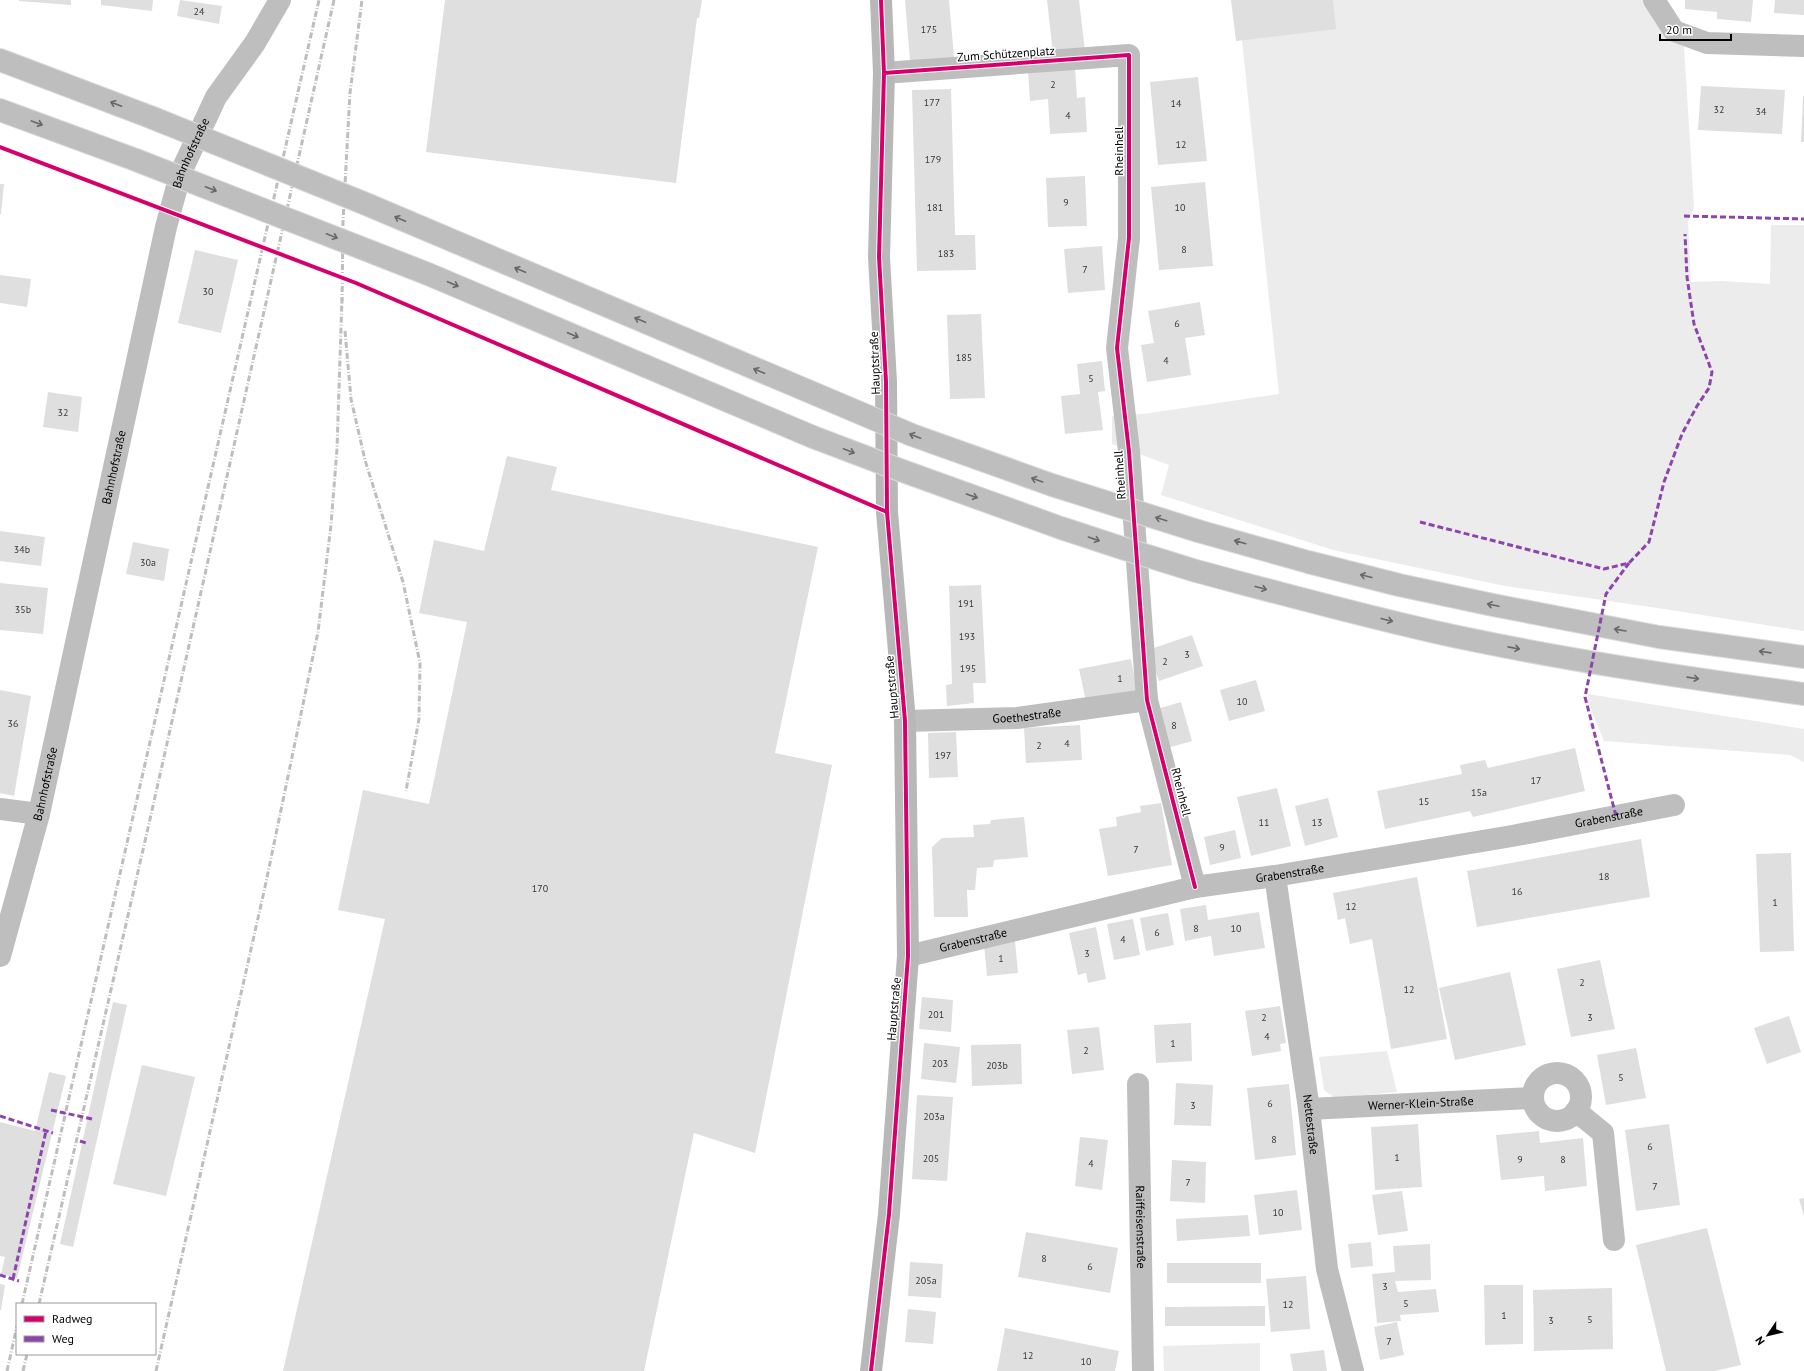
<svg xmlns="http://www.w3.org/2000/svg" width="1804" height="1371" font-family="'PT Sans',sans-serif">
  <rect width="100%" height="100%" fill="#fff"/>
  <g fill="#ececec">
    <path d="M1231 0H1666L1684 47 1694 207 1688 222 1691 282 1722 281 1770 284 1771 225H1804V631L1664 609 1505 586 1333 550 1161 495 1169 465 1112 444V416L1143 414 1279 394 1242 40Z"/>
    <path d="M1588 694 1804 729V762L1790 755 1604 741 1588 703Z"/>
    <path d="M1387 1051 1397 1092 1335 1098 1324 1090 1319 1057Z"/>
    <path d="M1260 1343V1371H1164L1163 1346Z"/>
  </g>
  <g fill="#dfdfdf">
    <path d="M19 0H71V5L19 1Z"/>
    <path d="M101 0H153L152 11 101 5Z"/>
    <path d="M180 0 222 6 219 24 177 16Z"/>
    <path d="M445 0H702L699 18H697L676 183 426 152Z"/>
    <path d="M905 0H949L954 57 910 61Z"/>
    <path d="M1047 0H1079L1085 51 1053 54Z"/>
    <path d="M1231 0H1333L1336 29 1236 41Z"/>
    <path d="M1685 0H1753L1751 22 1717 19V12L1685 9Z"/>
    <path d="M1775 0H1804V15L1774 13Z"/>
    <path d="M1075 67 1077 98 1085 97 1087 132 1050 134 1048 99 1030 101 1028 70Z"/>
    <path d="M1198 77 1207 161 1158 165 1150 82Z"/>
    <path d="M1701 86 1785 90 1782 134 1698 130Z"/>
    <path d="M951 89 955 235H975L976 270 917 271 912 90Z"/>
    <path d="M1803 96H1804V142H1801Z"/>
    <path d="M1085 176 1087 226 1048 227 1046 178Z"/>
    <path d="M1205 182 1213 266 1159 270 1151 187Z"/>
    <path d="M0 184H4L1 214H0Z"/>
    <path d="M1102 246 1105 290 1068 293 1064 249Z"/>
    <path d="M195 250 238 260 221 333 178 323Z"/>
    <path d="M0 275 31 279 27 307 0 303Z"/>
    <path d="M1200 302 1205 335 1185 338 1191 375 1147 382 1141 345 1154 343 1148 311Z"/>
    <path d="M981 314 985 398 950 399 947 315Z"/>
    <path d="M1102 361 1105 391 1098 392 1103 430 1065 434 1061 396 1080 394 1077 364Z"/>
    <path d="M48 392 82 397 78 432 43 427Z"/>
    <path d="M507 456 557 467 551 490 818 547 775 753 832 765 755 1153 694 1133 644 1371H283L385 919 338 910 363 790 429 804 467 622 419 613 434 540 484 551Z"/>
    <path d="M0 531 45 537 41 566 0 561Z"/>
    <path d="M133 542 169 549 164 581 126 574Z"/>
    <path d="M0 583 48 588 43 634 0 630Z"/>
    <path d="M981 585 986 683H973L974 703 947 706 946 685 952 684 949 586Z"/>
    <path d="M1192 635 1203 666 1159 681 1148 650Z"/>
    <path d="M1131 659 1137 691 1086 702 1079 669Z"/>
    <path d="M1256 680 1265 711 1229 721 1220 690Z"/>
    <path d="M0 690 31 696 14 796 0 793Z"/>
    <path d="M1181 702 1192 741 1167 748 1157 709Z"/>
    <path d="M1080 725 1082 760 1026 763 1024 728Z"/>
    <path d="M956 732 958 777 929 778 928 733Z"/>
    <path d="M1575 748 1585 791 1473 817 1470 811 1385 829 1377 791 1462 774 1460 765 1485 760 1488 768Z"/>
    <path d="M1277 788 1291 846 1251 856 1237 797Z"/>
    <path d="M1328 798 1338 837 1305 846 1295 806Z"/>
    <path d="M1161 803 1172 865 1108 876 1099 829 1117 826 1116 817 1141 812 1140 806Z"/>
    <path d="M1024 817 1028 857 994 860 993 867 977 868 975 890H967L968 917H934L932 847 942 838 974 837 973 825 990 824 991 820Z"/>
    <path d="M1235 830 1241 858 1210 865 1204 837Z"/>
    <path d="M1641 839 1650 897 1477 927 1467 871Z"/>
    <path d="M1791 853 1794 951 1760 952 1756 854Z"/>
    <path d="M1417 877 1447 1039 1391 1049 1372 939 1350 944 1345 918 1338 920 1333 893Z"/>
    <path d="M1206 905 1208 920 1259 912 1265 948 1214 956 1211 936 1185 941 1180 909Z"/>
    <path d="M1168 913 1174 945 1146 951 1140 918Z"/>
    <path d="M1133 919 1140 955 1114 960 1107 924Z"/>
    <path d="M1096 927 1106 979 1088 983 1086 973 1078 975 1069 933Z"/>
    <path d="M1015 941 1018 973 987 976 984 944Z"/>
    <path d="M1600 960 1615 1029 1571 1037 1557 969Z"/>
    <path d="M1510 972 1526 1045 1455 1060 1439 988Z"/>
    <path d="M922 997 953 1000 951 1032 919 1029Z"/>
    <path d="M113 1002 127 1005 73 1247 60 1244Z"/>
    <path d="M1280 1006 1286 1043 1280 1044 1281 1051 1252 1056 1245 1011Z"/>
    <path d="M1789 1016 1801 1052 1767 1064 1754 1028Z"/>
    <path d="M1191 1023 1192 1061 1156 1063 1154 1025Z"/>
    <path d="M1099 1027 1104 1070 1072 1074 1067 1030Z"/>
    <path d="M924 1043 960 1047 956 1083 921 1079Z"/>
    <path d="M1021 1044 1022 1084 972 1086 971 1045Z"/>
    <path d="M1636 1048 1646 1098 1606 1105 1597 1055Z"/>
    <path d="M142 1065 195 1077 166 1196 113 1184Z"/>
    <path d="M49 1072 66 1076 17 1278 1 1274 5 1257 0 1256V1122L35 1131Z"/>
    <path d="M1176 1083 1213 1085 1211 1126 1174 1125Z"/>
    <path d="M1289 1084 1296 1155 1255 1160 1247 1088Z"/>
    <path d="M917 1095 953 1097 947 1181 912 1179Z"/>
    <path d="M1418 1124 1422 1187 1375 1190 1371 1127Z"/>
    <path d="M1669 1124 1680 1205 1636 1211 1625 1130Z"/>
    <path d="M1539 1131 1540 1143 1583 1138 1587 1186 1545 1191 1544 1176 1501 1180 1496 1135Z"/>
    <path d="M1080 1137 1108 1140 1102 1190 1075 1186Z"/>
    <path d="M1172 1160 1206 1162 1205 1203 1170 1201Z"/>
    <path d="M1297 1190 1302 1230 1259 1235 1254 1195Z"/>
    <path d="M1402 1191 1408 1231 1378 1235 1372 1195Z"/>
    <path d="M1804 1198V1216L1799 1199Z"/>
    <path d="M1248 1215 1250 1236 1177 1241 1176 1219Z"/>
    <path d="M1707 1228 1741 1365 1715 1371H1666L1636 1245Z"/>
    <path d="M1026 1232 1118 1248 1110 1293 1018 1277Z"/>
    <path d="M1371 1242 1373 1266 1351 1268 1348 1244Z"/>
    <path d="M1430 1244 1431 1280 1395 1281 1398 1292 1436 1289 1439 1312 1400 1315 1401 1321 1377 1323 1372 1274 1395 1272 1393 1246Z"/>
    <path d="M910 1262 943 1264 941 1298 908 1296Z"/>
    <rect x="1167" y="1263" width="94" height="20"/>
    <path d="M1306 1276 1310 1329 1271 1332 1266 1279Z"/>
    <path d="M0 1284 5 1285 1 1310H0Z"/>
    <path d="M1484 1285H1523V1344L1485 1345Z"/>
    <path d="M1612 1288 1613 1349 1534 1351 1533 1290Z"/>
    <path d="M1265 1306V1326H1165V1307Z"/>
    <path d="M908 1309 936 1312 933 1344 905 1342Z"/>
    <path d="M1397 1322 1404 1355 1380 1360 1374 1327Z"/>
    <path d="M1005 1328 1119 1351 1115 1371H997Z"/>
    <path d="M1324 1350 1327 1371H1293L1290 1354Z"/>
  </g>
  <g fill="none" stroke-linecap="round" stroke-linejoin="round">
    <g stroke="#dbdbdb" stroke-width="24">
      <g id="highway">
        <path d="M0 60 153 118"/>
        <path d="M0 110 136 160"/>
        <path d="M1198 531 1308 562 1399 585 1493 605 1659 637 1804 657"/>
        <path d="M1196 571C1275 592 1355 614 1435 632 1557 659 1680 677 1804 694"/>
      </g>
    </g>
    <g stroke="#bebebe" stroke-width="22">
      <path d="M1654 0 1674 31 1707 43 1804 46"/>
      <path d="M884 73 1129 55V238L1117 348 1129 451 1147 700 1195 887"/>
      <path id="s1" d="M905 721 1017 718 1147 700"/>
      <path d="M0 809 39 814"/>
      <path id="s2" d="M1275 876 1309 1109 1327 1269 1353 1371"/>
      <path id="s3" d="M0 956 39 814 166 227 181 172 216 97 255 43 280 0"/>
      <path id="s4" d="M908 956 1195 887 1275 876 1512 836 1674 805"/>
      <circle cx="1557" cy="1097" r="24"/>
      <path id="s5" d="M1138 1084 1143 1371"/>
      <path id="s6" d="M1309 1109 1533 1098"/>
      <path d="M1576 1111 1603 1133 1614 1240"/>
    </g>
    <path stroke="#b8b8b8" stroke-width="22" d="M871 1371 889 1214 908 956 905 721 887 512 886 382 879 257 884 73 881 0"/>
    <use href="#highway" stroke="#bebebe" stroke-width="22"/>
    <g stroke="#bebebe" stroke-width="3" stroke-dasharray="6 2 1 2" stroke-linecap="butt">
      <path d="M342 303 343 221 350 93 362 0"/>
      <path d="M345 331 351 399 365 460 403 582 420 663 419 719 406 791"/>
      <path d="M22 1304 319 0"/>
      <path d="M39 1304 148 828 334 0"/>
      <path d="M7 1371 17 1326"/>
      <path d="M23 1371 27 1354"/>
      <path d="M156 1371 265 887 318 632 331 525 337 449 342 298"/>
    </g>
    <g stroke="#dbdbdb" stroke-width="24" stroke-linecap="butt">
      <g id="highway-bridge">
        <path d="M153 118 366 204 912 435 1052 485 1198 531"/>
        <path d="M136 160 428 274 813 437 900 470 1061 528 1122 548 1196 571"/>
      </g>
    </g>
    <use href="#highway-bridge" stroke="#bebebe" stroke-width="22"/>
    <g stroke="#8e44ad" stroke-width="3" stroke-dasharray="6 3" stroke-linecap="butt">
      <path d="M1684 216 1804 219"/>
      <path d="M1420 522 1604 569 1629 563 1649 542 1664 482 1682 434 1697 406 1709 388 1712 372 1694 324 1687 277 1685 234"/>
      <path d="M1616 816 1585 697 1606 594 1629 563"/>
      <path d="M51 1110 92 1119"/>
      <path d="M0 1116 53 1133"/>
      <path d="M80 1141 86 1143"/>
      <path d="M0 1275 19 1281"/>
      <path d="M13 1279 46 1131"/>
    </g>
    <g stroke="#fff" stroke-width="6">
      <g id="cycleway">
        <path d="M884 73 1129 55V238L1117 348 1129 451 1147 700 1195 887"/>
        <path d="M0 147 356 283 887 512"/>
        <path d="M871 1371 889 1214 908 956 905 721 887 512 886 382 879 257 884 73 881 0"/>
      </g>
    </g>
    <use href="#cycleway" stroke="#d6006c" stroke-width="4"/>
  </g>
  <defs><path id="oneway-shaft" d="M-6 0H5M1.5-3L5.5 0L1.5 3" fill="none" stroke-width="1.6" stroke-linecap="round" stroke-linejoin="round"/></defs>
  <g stroke="#686868">
    <use href="#oneway-shaft" transform="translate(116 104) rotate(-159)"/>
    <use href="#oneway-shaft" transform="translate(37 123) rotate(20)"/>
    <use href="#oneway-shaft" transform="translate(211 189) rotate(21)"/>
    <use href="#oneway-shaft" transform="translate(400 219) rotate(-157)"/>
    <use href="#oneway-shaft" transform="translate(332 236) rotate(22)"/>
    <use href="#oneway-shaft" transform="translate(520 270) rotate(-157)"/>
    <use href="#oneway-shaft" transform="translate(453 284) rotate(23)"/>
    <use href="#oneway-shaft" transform="translate(640 320) rotate(-157)"/>
    <use href="#oneway-shaft" transform="translate(573 335) rotate(23)"/>
    <use href="#oneway-shaft" transform="translate(759 371) rotate(-157)"/>
    <use href="#oneway-shaft" transform="translate(915 436) rotate(-159)"/>
    <use href="#oneway-shaft" transform="translate(849 451) rotate(21)"/>
    <use href="#oneway-shaft" transform="translate(1037 480) rotate(-160)"/>
    <use href="#oneway-shaft" transform="translate(972 496) rotate(19)"/>
    <use href="#oneway-shaft" transform="translate(1161 519) rotate(-163)"/>
    <use href="#oneway-shaft" transform="translate(1094 539) rotate(19)"/>
    <use href="#oneway-shaft" transform="translate(1240 542) rotate(-164)"/>
    <use href="#oneway-shaft" transform="translate(1366 576) rotate(-166)"/>
    <use href="#oneway-shaft" transform="translate(1261 588) rotate(15)"/>
    <use href="#oneway-shaft" transform="translate(1493 605) rotate(-168)"/>
    <use href="#oneway-shaft" transform="translate(1387 620) rotate(14)"/>
    <use href="#oneway-shaft" transform="translate(1620 630) rotate(-170)"/>
    <use href="#oneway-shaft" transform="translate(1514 648) rotate(11)"/>
    <use href="#oneway-shaft" transform="translate(1765 652) rotate(-172)"/>
    <use href="#oneway-shaft" transform="translate(1693 678) rotate(8)"/>
  </g>
  <g text-anchor="middle" stroke-width="3" stroke-linejoin="round" paint-order="stroke">
    <g font-size="10" fill="#383838">
      <text x="199" y="15">24</text>
      <text x="929" y="33">175</text>
      <text x="1053" y="88">2</text>
      <text x="932" y="106">177</text>
      <text x="1176" y="107">14</text>
      <text x="1719" y="113">32</text>
      <text x="1761" y="115">34</text>
      <text x="1068" y="119">4</text>
      <text x="1181" y="148">12</text>
      <text x="933" y="163">179</text>
      <text x="1066" y="206">9</text>
      <text x="935" y="211">181</text>
      <text x="1180" y="211">10</text>
      <text x="1184" y="253">8</text>
      <text x="946" y="257">183</text>
      <text x="1085" y="273">7</text>
      <text x="208" y="295">30</text>
      <text x="1177" y="327">6</text>
      <text x="964" y="361">185</text>
      <text x="1166" y="364">4</text>
      <text x="1091" y="382">5</text>
      <text x="63" y="416">32</text>
      <text x="22" y="553">34b</text>
      <text x="148" y="566">30a</text>
      <text x="966" y="607">191</text>
      <text x="23" y="613">35b</text>
      <text x="967" y="640">193</text>
      <text x="1187" y="658">3</text>
      <text x="1165" y="665">2</text>
      <text x="968" y="672">195</text>
      <text x="1120" y="682">1</text>
      <text x="1242" y="705">10</text>
      <text x="13" y="727">36</text>
      <text x="1174" y="729">8</text>
      <text x="1067" y="747">4</text>
      <text x="1039" y="749">2</text>
      <text x="943" y="759">197</text>
      <text x="1536" y="784">17</text>
      <text x="1479" y="796">15a</text>
      <text x="1424" y="805">15</text>
      <text x="1264" y="826">11</text>
      <text x="1317" y="826">13</text>
      <text x="1222" y="851">9</text>
      <text x="1136" y="853">7</text>
      <text x="1604" y="880">18</text>
      <text x="540" y="892">170</text>
      <text x="1517" y="895">16</text>
      <text x="1775" y="906">1</text>
      <text x="1351" y="910">12</text>
      <text x="1196" y="932">8</text>
      <text x="1236" y="932">10</text>
      <text x="1157" y="936">6</text>
      <text x="1123" y="943">4</text>
      <text x="1087" y="957">3</text>
      <text x="1001" y="962">1</text>
      <text x="1582" y="986">2</text>
      <text x="1409" y="993">12</text>
      <text x="936" y="1018">201</text>
      <text x="1264" y="1021">2</text>
      <text x="1590" y="1021">3</text>
      <text x="1267" y="1040">4</text>
      <text x="1173" y="1047">1</text>
      <text x="1086" y="1054">2</text>
      <text x="940" y="1067">203</text>
      <text x="997" y="1069">203b</text>
      <text x="1621" y="1081">5</text>
      <text x="1270" y="1107">6</text>
      <text x="1193" y="1109">3</text>
      <text x="934" y="1120">203a</text>
      <text x="1274" y="1143">8</text>
      <text x="1650" y="1150">6</text>
      <text x="1397" y="1161">1</text>
      <text x="931" y="1162">205</text>
      <text x="1520" y="1163">9</text>
      <text x="1563" y="1163">8</text>
      <text x="1091" y="1167">4</text>
      <text x="1188" y="1186">7</text>
      <text x="1655" y="1190">7</text>
      <text x="1278" y="1216">10</text>
      <text x="1044" y="1262">8</text>
      <text x="1090" y="1270">6</text>
      <text x="926" y="1284">205a</text>
      <text x="1385" y="1290">3</text>
      <text x="1406" y="1307">5</text>
      <text x="1288" y="1308">12</text>
      <text x="1504" y="1319">1</text>
      <text x="1590" y="1323">5</text>
      <text x="1551" y="1324">3</text>
      <text x="1389" y="1345">7</text>
      <text x="1028" y="1359">12</text>
      <text x="1086" y="1365">10</text>
    </g>
    <g font-size="12" fill="#000" stroke="#fff">
      <text transform="translate(1006 54) rotate(-4)" y="4">Zum Schützenplatz</text>
      <text transform="translate(1119 151) rotate(-90)" y="4">Rheinhell</text>
      <text dy="4" stroke="none"><textPath href="#s3" startOffset="826">Bahnhofstraße</textPath></text>
      <text transform="translate(875 363) rotate(-92)" y="4">Hauptstraße</text>
      <text dy="4" stroke="none"><textPath href="#s3" startOffset="502">Bahnhofstraße</textPath></text>
      <text transform="translate(1120 475) rotate(-94)" y="4">Rheinhell</text>
      <text transform="translate(892 687) rotate(-95)" y="4">Hauptstraße</text>
      <text dy="4" stroke="none"><textPath href="#s1" startOffset="122">Goethestraße</textPath></text>
      <text dy="4" stroke="none"><textPath href="#s3" startOffset="178">Bahnhofstraße</textPath></text>
      <text transform="translate(1181 792) rotate(76)" y="4">Rheinhell</text>
      <text dy="4" stroke="none"><textPath href="#s4" startOffset="715">Grabenstraße</textPath></text>
      <text dy="4" stroke="none"><textPath href="#s4" startOffset="391">Grabenstraße</textPath></text>
      <text dy="4" stroke="none"><textPath href="#s4" startOffset="67">Grabenstraße</textPath></text>
      <text transform="translate(894 1009) rotate(-85)" y="4">Hauptstraße</text>
      <text dy="4" stroke="none"><textPath href="#s6" startOffset="112">Werner-Klein-Straße</textPath></text>
      <text dy="4" stroke="none"><textPath href="#s2" startOffset="251">Nettestraße</textPath></text>
      <text dy="4" stroke="none"><textPath href="#s5" startOffset="143">Raiffeisenstraße</textPath></text>
    </g>
  </g>
  <rect x="16" y="1303" width="140" height="52" fill="#ffffff" stroke="#999999"/>
  <rect x="24" y="1316" width="20" height="6" fill="#d6006c" stroke="#999999"/>
  <text x="52" y="1323" font-size="12" fill="#000000">Radweg</text>
  <rect x="24" y="1336" width="20" height="6" fill="#8e44ad" stroke="#999999"/>
  <text x="52" y="1343" font-size="12" fill="#000000">Weg</text>
  <g transform="translate(1768 1335) rotate(235)" stroke="#ffffff" stroke-width="3" paint-order="stroke">
  <path d="M0-3L7 15L0 10L-7 15Z" fill="#000000"/>
  <text y="-6" font-size="11" font-weight="bold" text-anchor="middle" fill="#000000">N</text>
  </g>
  <path d="M1660 34v6h71v-6" fill="none" stroke="#000000" stroke-width="2"/>
  <text x="1666" y="34" font-size="12" fill="#000000" stroke="#ffffff" stroke-width="3" paint-order="stroke">20 m</text>
</svg>
